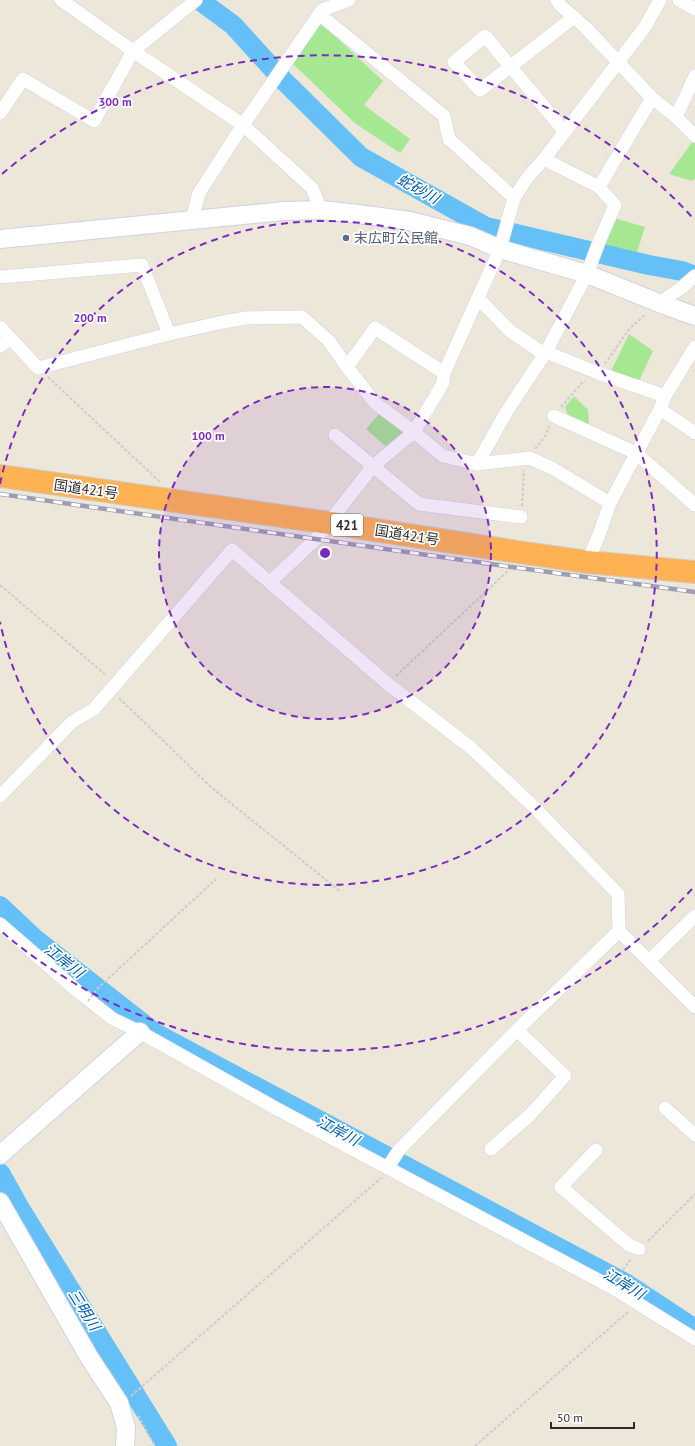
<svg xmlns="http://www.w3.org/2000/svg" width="695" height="1446" font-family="'PT Sans','Noto Sans JP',sans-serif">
  <rect width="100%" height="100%" fill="#ede7da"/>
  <g fill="#a6e892">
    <path d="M320 22 383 81 364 105 410 139 400 153 356 124 293 64Z"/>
    <path d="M693 141 695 144V178L692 181 669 174Z"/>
    <path d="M614 218 645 227 636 255 605 246Z"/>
    <path d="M629 334 653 351 638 383 610 373Z"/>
    <path d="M574 396 588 410 589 424 568 415 565 407Z"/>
    <path d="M380 413 403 430V438L389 449 366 429Z"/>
  </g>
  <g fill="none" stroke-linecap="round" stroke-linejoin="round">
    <g stroke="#65c0f8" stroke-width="20">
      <path d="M199 0 233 25 282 79 361 157 486 227 649 265 682 271 695 276"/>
      <path d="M0 906 34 938 155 1033 627 1284 695 1329"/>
      <path d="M0 1173 19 1207 167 1446"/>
    </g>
    <g stroke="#cfd1e4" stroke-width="14">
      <g id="street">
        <path d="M61 0 133 51 243 125 312 188 321 210"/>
        <path d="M557 0 560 5 586 28 652 98 676 117 695 136"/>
        <path d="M679 0 695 9"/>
        <path d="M319 14 444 116 449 139 514 198"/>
        <path d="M0 113 23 79 94 121 133 51 196 0"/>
        <path d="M676 117 695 76"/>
        <path d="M565 132 485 36 454 62 480 90 574 17"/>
        <path d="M599 187 652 98"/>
        <path d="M192 220 199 193 243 125 322 10 349 0"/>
        <path d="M0 277 142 265 169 334"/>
        <path d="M478 298 510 331 544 354"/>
        <path d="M659 303 681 288 695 276"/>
        <path d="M0 327 38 368 169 334 223 322 246 318 302 317 329 341 347 367 375 403 414 432 443 456 477 464 529 458 552 468 610 503"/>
        <path d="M0 346 10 339"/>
        <path d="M546 352 598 373 665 396"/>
        <path d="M347 367 375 328 444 373"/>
        <path d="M660 409 695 433"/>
        <path d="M554 416 636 453 695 505"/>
        <path d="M335 435 419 504 521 517"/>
        <path d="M477 464 507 411 546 352 587 274 599 242 615 205 599 187 544 159"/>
        <path d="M587 562 599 535 610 503 660 409 665 396 695 347"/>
        <path d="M270 582 316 539 373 466 414 432 443 383 444 373 500 249 514 198 528 177 544 159 645 27 660 0"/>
        <path d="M0 796 72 722 94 709 232 550 388 684 470 747 531 804 618 894 619 931 517 1030 399 1150 388 1167"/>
        <path d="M0 924 76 990 113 1019 140 1032 277 1109 611 1287 695 1339"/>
        <path d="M619 931 695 1007"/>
        <path d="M649 961 695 916"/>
        <path d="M665 1108 695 1135"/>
        <path d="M491 1149 530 1115 565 1076 517 1030"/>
        <path d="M596 1150 561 1187 629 1245 639 1249"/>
      </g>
    </g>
    <g stroke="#cfd1e4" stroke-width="20">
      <g id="secondary">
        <path d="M0 239 284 211 321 210 358 214 410 221 470 236 500 249 587 274 659 303 695 316"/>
        <path d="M0 1155 140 1032"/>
        <path d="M0 1202 89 1357 119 1403 126 1427 125 1446"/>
      </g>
    </g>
    <g stroke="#ccc" stroke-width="24">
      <path id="highway" d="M0 476 330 523 518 552 587 562 695 572"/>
    </g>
    <g stroke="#ccc" stroke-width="2" stroke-dasharray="3 2" stroke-linecap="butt">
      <path d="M605 364 630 328 646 314"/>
      <path d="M48 377 160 482"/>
      <path d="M561 407 582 383 585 381"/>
      <path d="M535 449 545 436 549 426"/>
      <path d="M522 506 524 470"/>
      <path d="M0 585 107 676"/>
      <path d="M396 676 512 567"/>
      <path d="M119 698 212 788 341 892"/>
      <path d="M97 989 216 879"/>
      <path d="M648 1241 695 1194"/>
      <path d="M617 1278 631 1259"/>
      <path d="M131 1396 381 1178"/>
      <path d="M138 1416 155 1446"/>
      <path d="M475 1446 629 1311"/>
    </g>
    <use href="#street" stroke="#fff" stroke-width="13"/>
    <use href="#secondary" stroke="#fff" stroke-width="18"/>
    <use href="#highway" stroke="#ffb253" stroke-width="22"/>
    <g stroke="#9d9db6" stroke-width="4.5">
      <path id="rail" d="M0 494 512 567 695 592"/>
    </g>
    <use href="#rail" stroke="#fff" stroke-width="3" stroke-dasharray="9" stroke-linecap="butt"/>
    <path stroke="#ccc" stroke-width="2" stroke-dasharray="3 2" stroke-linecap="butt" d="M88 1001 97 989"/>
  </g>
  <circle cx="325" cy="553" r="166" fill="#7b2cbf" fill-opacity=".12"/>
  <g fill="none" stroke="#7b2cbf" stroke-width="2" stroke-dasharray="7 5">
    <circle cx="325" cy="553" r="166"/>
    <path d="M0 484A332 332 0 1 1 0 622"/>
    <path d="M692 889A498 498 0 0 1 2 932M2 174A498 498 0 0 1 692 217"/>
  </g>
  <circle fill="#5c6f8a" stroke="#fff" stroke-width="1.5" cx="346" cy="238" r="4"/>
  <g text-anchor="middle" stroke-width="3.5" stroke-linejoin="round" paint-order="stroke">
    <rect fill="#fff" stroke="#6a6a6a" stroke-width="1" x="331" y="514" width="32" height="22" rx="3"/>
    <g font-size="13" font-weight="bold" fill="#2a2a2a">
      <text x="347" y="530">421</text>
    </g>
    <g font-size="14" fill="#4e5e75" stroke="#fff" text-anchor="start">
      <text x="354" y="243">末広町公民館</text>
    </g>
    <g font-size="14" fill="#2a2a2a" stroke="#fff">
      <text transform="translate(86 489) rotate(8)" y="5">国道421号</text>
      <text transform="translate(407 535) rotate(9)" y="5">国道421号</text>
    </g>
    <g font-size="15" font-style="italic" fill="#035aa5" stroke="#fff">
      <text transform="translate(418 189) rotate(29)" y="5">蛇砂川</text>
      <text transform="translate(64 961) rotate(38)" y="5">江岸川</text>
      <text transform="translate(338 1131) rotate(28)" y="5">江岸川</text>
      <text transform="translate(624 1284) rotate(31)" y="5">江岸川</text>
      <text transform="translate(84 1310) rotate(58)" y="5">三明川</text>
    </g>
  </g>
  <circle cx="325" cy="553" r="6" fill="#7b2cbf" stroke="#fff" stroke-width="2"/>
  <g font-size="12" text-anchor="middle" font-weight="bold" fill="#7b2cbf" stroke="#fff" stroke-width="3.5" stroke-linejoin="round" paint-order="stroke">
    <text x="115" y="106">300 m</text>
    <text x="90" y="322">200 m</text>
    <text x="208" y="440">100 m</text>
  </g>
  <path d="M551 1422v6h83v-6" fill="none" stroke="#2a2a2a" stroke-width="2"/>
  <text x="557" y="1422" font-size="12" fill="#2a2a2a" stroke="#ffffff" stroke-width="3" paint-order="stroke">50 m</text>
</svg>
